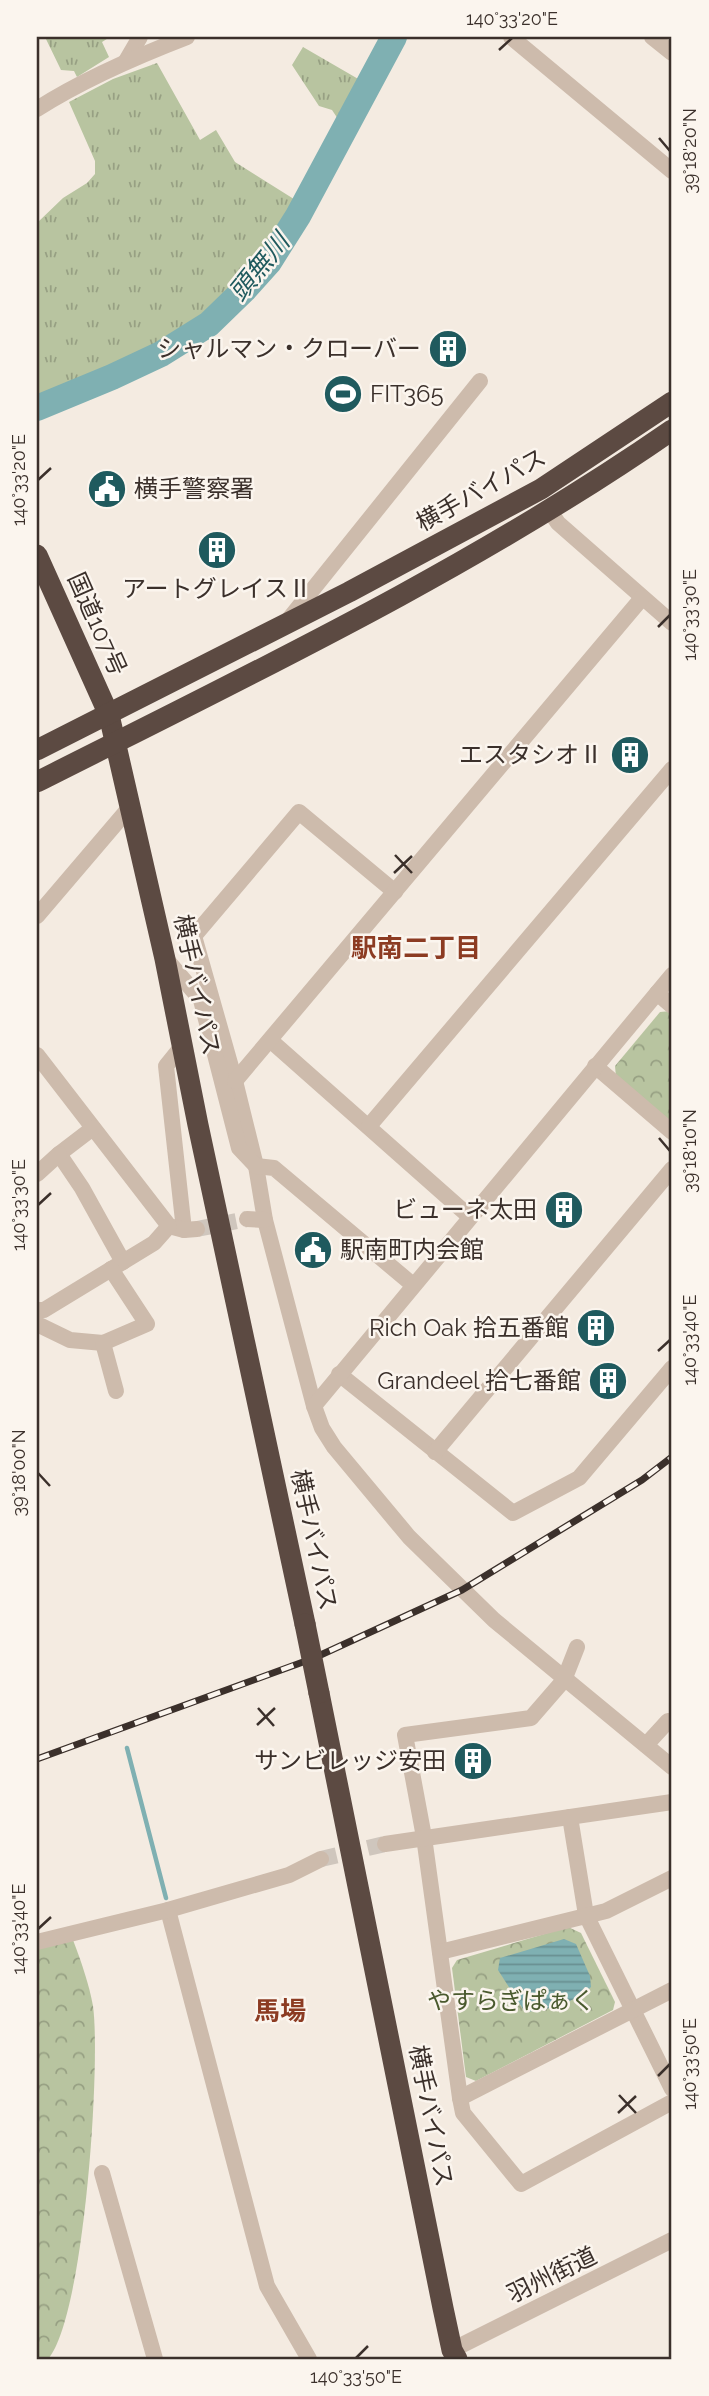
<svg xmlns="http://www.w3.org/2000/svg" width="709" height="2396" font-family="Raleway,'Noto Sans JP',sans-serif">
  <defs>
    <pattern id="grass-tufts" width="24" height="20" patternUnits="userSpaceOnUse" patternTransform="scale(1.75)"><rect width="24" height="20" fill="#b8c4a0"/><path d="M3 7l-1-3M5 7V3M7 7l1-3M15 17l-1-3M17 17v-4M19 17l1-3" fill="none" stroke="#97a083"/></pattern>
    <pattern id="park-crowns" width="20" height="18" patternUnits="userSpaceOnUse" patternTransform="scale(1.75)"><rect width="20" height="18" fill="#b8c4a0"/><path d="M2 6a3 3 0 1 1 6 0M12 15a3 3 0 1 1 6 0" fill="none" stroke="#97a083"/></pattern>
    <pattern id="water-rules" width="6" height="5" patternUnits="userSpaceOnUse" patternTransform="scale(1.75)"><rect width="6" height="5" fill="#7fb0b2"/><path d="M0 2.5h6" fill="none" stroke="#699091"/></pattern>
  </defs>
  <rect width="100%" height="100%" fill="#f4ebe1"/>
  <g fill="url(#grass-tufts)">
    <path d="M45 37H110L102 42 109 57 77 77 74 71 61 70Z"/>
    <path d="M303 47 360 80 340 122 332 110 319 106 292 65Z"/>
    <path d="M157 63 200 140 216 130 235 162 297 201 270 249 245 276 181 334 142 357 47 399 37 400V223L63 198 87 183 95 174V161L69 102 113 79Z"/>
  </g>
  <g fill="url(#park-crowns)">
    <path d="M671 1011 672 1012V1124L616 1077 615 1066 660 1012Z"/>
    <path d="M568 1927 581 1933 615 2002 613 2010 476 2081 466 2077 452 1968 457 1960Z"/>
    <path d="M73 1940C81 1961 89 1984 93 2006 101 2065 84 2318 48 2359H37V1946Z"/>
  </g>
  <path fill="url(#water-rules)" d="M564 1939 576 1944 590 1976 591 1987C574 2003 548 2010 525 2012L498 1970 500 1958Z"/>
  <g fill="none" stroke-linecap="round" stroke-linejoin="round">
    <path stroke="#7fb0b2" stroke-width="4.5" d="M127 1748 166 1898"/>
    <path stroke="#7fb0b2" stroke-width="26" d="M37 408 112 377 161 354 209 324 244 290 269 262 298 216 394 37"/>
    <g stroke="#cfc6bd" stroke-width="16" stroke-dasharray="16 8" stroke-linecap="butt">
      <path d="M197 1229 247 1219"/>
      <path d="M321 1859 385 1844"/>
    </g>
    <g stroke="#cdbbac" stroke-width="16">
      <path d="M511 37 672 171"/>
      <path d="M652 37 672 53"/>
      <path d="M126 61 140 37"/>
      <path d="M37 109C84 79 135 57 187 37"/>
      <path d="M550 511 558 523 672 623"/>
      <path d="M289 619 480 381"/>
      <path d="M395 892 299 812 194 936 235 1081 256 1166 265 1220 314 1406 322 1428 334 1447 409 1537 494 1620 672 1767"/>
      <path d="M37 916 130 807"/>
      <path d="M166 959 201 1000 239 1148 256 1166 274 1168 413 1285"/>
      <path d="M657 993 672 1006"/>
      <path d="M270 1040 470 1217"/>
      <path d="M183 1045 166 1066 184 1230"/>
      <path d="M37 1055 169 1226 184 1230 197 1229"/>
      <path d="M595 1066 672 1132"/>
      <path d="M235 1081 642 598"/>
      <path d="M369 1126 672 769"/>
      <path d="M93 1128 59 1154 82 1188 123 1262"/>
      <path d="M37 1174 59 1154"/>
      <path d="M247 1219 265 1220"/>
      <path d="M37 1310H44L154 1243 169 1226"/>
      <path d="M37 1324 70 1340 103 1343 147 1324 111 1269"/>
      <path d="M103 1343 116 1391"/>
      <path d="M339 1374 513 1513 579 1478 672 1368"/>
      <path d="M314 1406 672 975"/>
      <path d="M435 1452 672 1169"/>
      <path d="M577 1647 564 1680 531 1718 405 1735 424 1837 460 2098 463 2113 521 2184 672 2102"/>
      <path d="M646 1745 668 1721 672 1722"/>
      <path d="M570 1817 586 1915 672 2089"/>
      <path d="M385 1844 672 1802"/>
      <path d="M168 1910 267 2286 309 2359"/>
      <path d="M37 1942 168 1910 289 1875 321 1859"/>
      <path d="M440 1952 606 1911 672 1878"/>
      <path d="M460 2098 672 1990"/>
      <path d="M102 2173 155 2359"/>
      <path d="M452 2350 672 2240"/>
    </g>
    <g stroke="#5c4a42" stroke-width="21">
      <path d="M37 555 109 715 165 959 198 1125 305 1624"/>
      <path d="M37 750 349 592 541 489 672 402"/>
      <path d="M37 782C253 673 473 568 672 430"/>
      <path d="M319 1693 443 2308 452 2350 457 2359"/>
    </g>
    <g stroke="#3b302b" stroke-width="7">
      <path id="rail" d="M37 1759 314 1658 462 1590 642 1480 672 1457"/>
    </g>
    <use href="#rail" stroke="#fbf5ee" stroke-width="4.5" stroke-dasharray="13" stroke-linecap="butt"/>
    <path stroke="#5c4a42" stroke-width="21" d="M305 1624 319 1693"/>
  </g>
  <path fill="none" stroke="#3b302b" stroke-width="2.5" d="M499 50 512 38M659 138 670 151M38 480 51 468M658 627 670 615M395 855 412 873M394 873 412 856M659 1138 670 1151M38 1205 51 1193M658 1351 670 1340M38 1473 50 1486M258 1708 274 1726M257 1725 275 1708M38 1929 51 1917M658 2076 670 2064M619 2095 636 2113M618 2113 636 2096M356 2358 368 2346"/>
  <defs>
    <g id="building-disc" transform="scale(2.0125)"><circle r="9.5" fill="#1f5a5e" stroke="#fbf5ee"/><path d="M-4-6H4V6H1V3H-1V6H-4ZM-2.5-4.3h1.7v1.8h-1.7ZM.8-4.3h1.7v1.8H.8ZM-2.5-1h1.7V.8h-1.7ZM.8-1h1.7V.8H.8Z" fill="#fff"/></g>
    <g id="stadium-disc" transform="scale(2.0125)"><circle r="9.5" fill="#1f5a5e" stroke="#fbf5ee"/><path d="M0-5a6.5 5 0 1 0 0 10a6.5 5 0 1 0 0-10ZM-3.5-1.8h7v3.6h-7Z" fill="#fff"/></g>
    <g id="civic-disc" transform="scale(2.0125)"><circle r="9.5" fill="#1f5a5e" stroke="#fbf5ee"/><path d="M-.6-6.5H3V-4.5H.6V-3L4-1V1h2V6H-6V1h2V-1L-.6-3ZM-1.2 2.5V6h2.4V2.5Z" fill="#fff"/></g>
  </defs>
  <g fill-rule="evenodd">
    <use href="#building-disc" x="448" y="349"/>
    <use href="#stadium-disc" x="343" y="394"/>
    <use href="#civic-disc" x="107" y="489"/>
    <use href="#building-disc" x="217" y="550"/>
    <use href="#building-disc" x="630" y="755"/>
    <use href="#building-disc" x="564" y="1210"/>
    <use href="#civic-disc" x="313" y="1250"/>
    <use href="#building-disc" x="596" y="1328"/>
    <use href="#building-disc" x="608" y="1381"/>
    <use href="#building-disc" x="473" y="1761"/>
  </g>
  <g text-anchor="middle" stroke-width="5" stroke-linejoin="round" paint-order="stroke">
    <g font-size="24" fill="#3b302b" stroke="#fbf5ee" text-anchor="end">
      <text x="421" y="357">シャルマン・クローバー</text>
      <text x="370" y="402" text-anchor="start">FIT365</text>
      <text x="134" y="497" text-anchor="start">横手警察署</text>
      <text x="217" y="597" text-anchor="middle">アートグレイスⅡ</text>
      <text x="603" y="763">エスタシオⅡ</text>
      <text x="537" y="1218">ビューネ太田</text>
      <text x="340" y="1258" text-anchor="start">駅南町内会館</text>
      <text x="569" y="1336">Rich Oak 拾五番館</text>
      <text x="581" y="1389">Grandeel 拾七番館</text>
      <text x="446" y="1769">サンビレッジ安田</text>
    </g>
    <g font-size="24" fill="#3b302b" stroke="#fbf5ee">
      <text transform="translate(481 490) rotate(-29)" y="8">横手バイパス</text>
      <text transform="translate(97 624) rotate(66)" y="8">国道107号</text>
      <text transform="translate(197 985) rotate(78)" y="8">横手バイパス</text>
      <text transform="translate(314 1540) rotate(78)" y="8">横手バイパス</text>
      <text transform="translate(431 2116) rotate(79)" y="8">横手バイパス</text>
      <text transform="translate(552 2275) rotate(-26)" y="8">羽州街道</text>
    </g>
    <g font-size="24" fill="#4a5a2e" stroke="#fbf5ee">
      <text x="511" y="2009">やすらぎぱぁく</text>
    </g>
    <g font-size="26" font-style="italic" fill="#1f5a5e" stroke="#fbf5ee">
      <text transform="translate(259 267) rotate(-51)" y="9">頭無川</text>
    </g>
    <g font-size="26" font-weight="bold" fill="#8c3b22" stroke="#fbf5ee">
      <text x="416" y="957">駅南二丁目</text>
      <text x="280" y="2020">馬場</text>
    </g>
  </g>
  <rect width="709" height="2396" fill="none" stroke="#fbf5ee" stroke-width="77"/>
  <rect x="38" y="38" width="632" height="2320" fill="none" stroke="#3b302b" stroke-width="2.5"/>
  <g font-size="18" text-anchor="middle" fill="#3b302b">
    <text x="512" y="25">140°33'20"E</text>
    <text transform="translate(690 151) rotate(-90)" y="6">39°18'20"N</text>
    <text transform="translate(19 480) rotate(-90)" y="6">140°33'20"E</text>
    <text transform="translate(690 615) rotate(-90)" y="6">140°33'30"E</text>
    <text transform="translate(690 1151) rotate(-90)" y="6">39°18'10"N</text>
    <text transform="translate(19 1205) rotate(-90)" y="6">140°33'30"E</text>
    <text transform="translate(690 1340) rotate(-90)" y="6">140°33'40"E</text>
    <text transform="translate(19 1473) rotate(-90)" y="6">39°18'00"N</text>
    <text transform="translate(19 1929) rotate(-90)" y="6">140°33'40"E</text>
    <text transform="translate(690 2064) rotate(-90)" y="6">140°33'50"E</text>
    <text x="356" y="2383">140°33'50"E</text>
  </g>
</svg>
